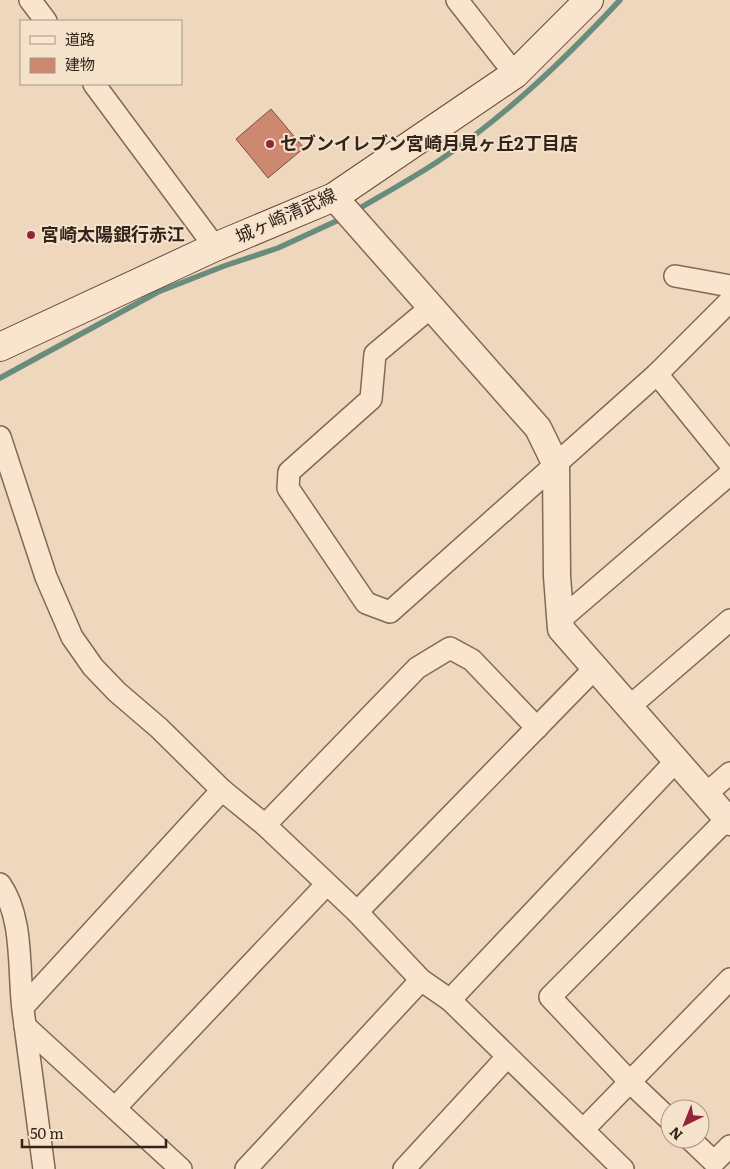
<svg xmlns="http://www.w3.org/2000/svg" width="730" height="1169" font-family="Literata,'Noto Sans JP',serif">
  <rect width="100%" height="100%" fill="#eed7bc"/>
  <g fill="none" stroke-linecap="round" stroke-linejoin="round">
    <g stroke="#688c7d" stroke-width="5.5">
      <path d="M355 211C382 195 411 179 437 162 505 117 565 59 620 0"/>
      <path d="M0 378 158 292 224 266 278 248 343 218"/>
    </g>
  </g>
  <path fill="#cd8871" stroke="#844c3b" d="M271 109 304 148 268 178 236 139Z"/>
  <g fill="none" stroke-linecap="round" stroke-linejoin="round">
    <g stroke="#856755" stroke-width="24">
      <g id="minor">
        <path d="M30 0 46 21"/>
        <path d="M457 0 515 74"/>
        <path d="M94 84 215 247"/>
        <path d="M675 276 730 286"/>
        <path d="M430 308 375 354 371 399 289 472 288 488 366 603 390 612 657 374 730 301"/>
        <path d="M657 374 730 464"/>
        <path d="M0 437 46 577 72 637 93 667 117 692 159 728 222 790 265 825 357 912 421 980 450 1000 623 1169"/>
        <path d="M561 619 730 474"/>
        <path d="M629 707 730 620"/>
        <path d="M706 794 730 773"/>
        <path d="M265 825 417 668 450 648 472 660 537 728"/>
        <path d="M0 884C24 918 18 969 23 1010 30 1063 37 1116 44 1169"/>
        <path d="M357 912 595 668"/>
        <path d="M450 1000 676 761"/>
        <path d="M23 1007 222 790"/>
        <path d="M25 1026 181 1169"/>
        <path d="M115 1108 326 885"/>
        <path d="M670 1120 631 1083 550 997 727 819"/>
        <path d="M583 1130 730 979"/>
        <path d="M690 1139 714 1162 730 1146"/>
        <path d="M246 1169 421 980"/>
        <path d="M404 1169 507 1057"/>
      </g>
    </g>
    <g stroke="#856755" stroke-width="29">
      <path id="tertiary" d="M334 197 538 428 556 465 557 576 561 629 730 822"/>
    </g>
    <g stroke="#674839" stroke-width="30">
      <path id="secondary" d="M0 347 215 247 334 197 515 74 589 0"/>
    </g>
    <use href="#minor" stroke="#f9e5ce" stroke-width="21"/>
    <use href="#tertiary" stroke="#f9e5ce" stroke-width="26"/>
    <use href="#secondary" stroke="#f9e5ce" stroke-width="28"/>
  </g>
  <g fill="#942538" stroke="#f5e2cb" stroke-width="2">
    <circle cx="270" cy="144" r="5"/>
    <circle cx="31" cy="235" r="5"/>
  </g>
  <g text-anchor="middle" stroke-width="4" stroke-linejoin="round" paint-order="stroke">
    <g font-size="18" font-weight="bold" fill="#34231b" stroke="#f5e2cb" text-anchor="start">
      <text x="280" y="150">セブンイレブン宮崎月見ヶ丘2丁目店</text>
      <text x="41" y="241">宮崎太陽銀行赤江</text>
    </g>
    <g font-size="18" fill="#34231b" stroke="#f5e2cb">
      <text transform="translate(286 216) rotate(-24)" y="6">城ヶ崎清武線</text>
    </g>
  </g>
  <rect x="20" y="20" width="162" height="65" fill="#f5e2cb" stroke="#a89685"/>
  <rect x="30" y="36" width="25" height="8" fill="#f9e5ce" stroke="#a89685"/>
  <text x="65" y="45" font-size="15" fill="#34231b">道路</text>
  <rect x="30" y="58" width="25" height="15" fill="#cd8871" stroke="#a89685"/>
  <text x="65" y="70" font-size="15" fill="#34231b">建物</text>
  <g transform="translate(685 1124) rotate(223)"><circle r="24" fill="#f5e2cb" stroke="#a89685"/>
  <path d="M0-4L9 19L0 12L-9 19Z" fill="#942538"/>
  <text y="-8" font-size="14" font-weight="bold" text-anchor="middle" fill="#34231b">N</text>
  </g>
  <path d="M22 1139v8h144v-8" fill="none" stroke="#34231b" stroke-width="2.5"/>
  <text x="30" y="1139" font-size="15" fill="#34231b" stroke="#f5e2cb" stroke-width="4" paint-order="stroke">50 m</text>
</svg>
